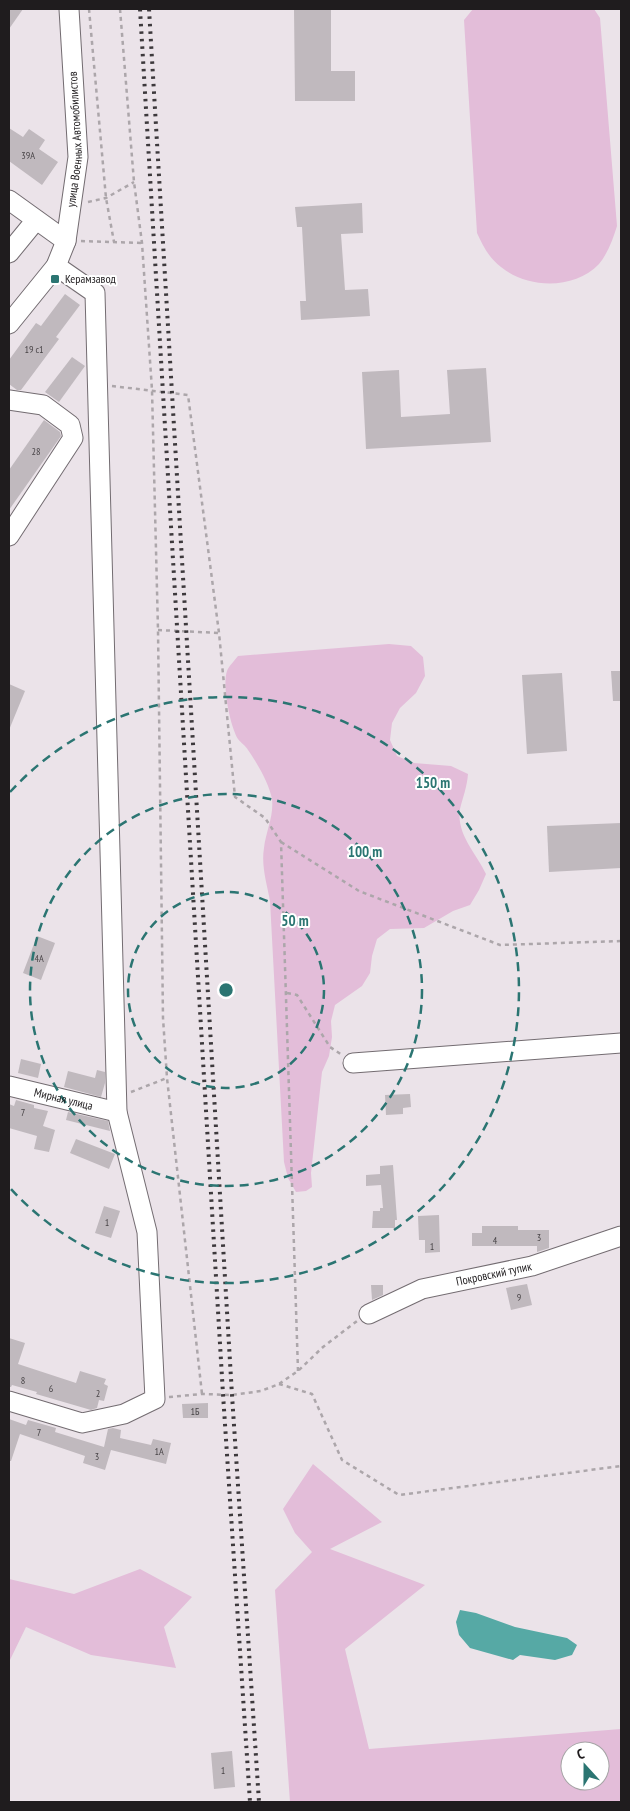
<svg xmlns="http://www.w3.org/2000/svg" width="630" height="1811" font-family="'PT Sans Narrow',sans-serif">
  <rect width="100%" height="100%" fill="#ebe3e9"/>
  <g fill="#e3bdd9" fill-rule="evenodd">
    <path d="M473 9H594L600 18 617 226C613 239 608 253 599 264 574 290 528 289 501 267 489 258 483 246 477 233L464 20Z"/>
    <path d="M389 644 411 646 423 657 425 676 416 693 400 708 392 723 390 740 397 756 414 763 451 766 468 774C467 787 463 797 460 809 456 834 476 853 486 874L479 890 470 905 453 911 424 928 390 929 377 939 372 956 370 973 362 986 335 1005 331 1021 332 1037 329 1056 322 1072 311 1173 312 1187 306 1191 296 1192 288 1178 284 1162 270 901C267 884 261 866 264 848 266 831 274 816 272 799 269 783 257 763 248 750 246 746 241 743 238 739 230 726 222 685 227 671 229 666 235 660 238 656Z"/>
    <path d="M313 1464 382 1522 330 1549 425 1585 345 1649 369 1749 621 1729V1802H290L275 1590 312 1552 295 1533 283 1509ZM570 1751H600V1781H570Z"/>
    <path d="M140 1569 192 1597 164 1627 176 1668 91 1655 26 1627 9 1662V1579L74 1594Z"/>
  </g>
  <path fill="#56a9a5" d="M460 1610 476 1613 515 1627 567 1638 577 1645 572 1655 555 1660 520 1655 513 1660 470 1648 459 1635 456 1622Z"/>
  <g fill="#c0b9be">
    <path d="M9 9H23L9 29Z"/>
    <path d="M294 9H331V71H355V101H295Z"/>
    <path d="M9 128 23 137 29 129 45 140 39 149 58 162 42 185 9 161Z"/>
    <path d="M362 203 363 233 341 234 345 290 368 289 370 316 301 320 300 301H306L302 227H297L295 207Z"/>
    <path d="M65 294 80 305 56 337 59 339 21 390H17L9 384V360L36 323 41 326Z"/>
    <path d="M72 357 85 366 59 402 45 392Z"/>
    <path d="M486 368 491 442 366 449 362 372 399 370 401 417 450 414 447 370Z"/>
    <path d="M44 420 60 432 61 436 9 510V470Z"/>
    <path d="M611 671H621V701H613Z"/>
    <path d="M562 673 567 751 527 754 522 675Z"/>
    <path d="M9 684 25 691 9 730Z"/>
    <path d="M621 823V868L549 872 547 826Z"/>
    <path d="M37 936 55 943 41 980 23 973Z"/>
    <path d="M21 1059 41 1064 38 1078 18 1073Z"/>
    <path d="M97 1070 105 1072V1083L101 1097 64 1087 68 1071 95 1078Z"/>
    <path d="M410 1094 411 1107 403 1108V1114L386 1115 385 1095Z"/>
    <path d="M16 1100 34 1105V1108L48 1111 43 1126 55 1130 49 1152 34 1149 37 1136 9 1128V1104L14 1106Z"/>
    <path d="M68 1112 108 1121 110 1131 66 1120Z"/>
    <path d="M76 1139 115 1154 109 1169 70 1153Z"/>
    <path d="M393 1165 397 1220H395V1228H372L373 1211H380V1208H383L381 1185 366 1186V1175L380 1174V1166Z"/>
    <path d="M104 1206 120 1211 111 1238 95 1233Z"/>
    <path d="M439 1215 440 1252 425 1253V1240H419L418 1216Z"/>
    <path d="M482 1226H518V1230H549V1248L537 1252V1246H472V1233H482Z"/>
    <path d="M527 1284 532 1305 511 1310 506 1288Z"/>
    <path d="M371 1285H383V1295L372 1300Z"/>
    <path d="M9 1338 25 1343 18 1364 76 1383 80 1371 106 1379 104 1384 108 1386 104 1401 99 1400 97 1408 91 1410 43 1396 36 1394 37 1392 12 1385 11 1387H9Z"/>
    <path d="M208 1403V1418H183L182 1404Z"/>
    <path d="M9 1419 26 1425 28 1420 56 1428 55 1432 104 1447 108 1429 113 1428 121 1430 120 1438 151 1445 153 1439 171 1443 166 1464 111 1450 105 1470 83 1463 85 1456 20 1434 11 1461H9Z"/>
    <path d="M232 1751 235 1787 214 1789 211 1753Z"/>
  </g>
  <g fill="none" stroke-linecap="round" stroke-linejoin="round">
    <g stroke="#736c71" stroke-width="21">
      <g id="minor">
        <path d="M9 200 66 241"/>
        <path d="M9 253 36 220"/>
        <path id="s1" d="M9 324 56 266 66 241 78 157 69 9"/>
        <path d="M9 400 43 405 70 425 73 438 9 536"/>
        <path d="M353 1063 621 1043"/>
        <path id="s2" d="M9 1086 117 1112"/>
        <path id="s3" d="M369 1314 422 1289 532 1266 621 1236"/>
        <path d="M9 1401 82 1423 124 1414 155 1399 147 1232 117 1112 95 293 56 266"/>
      </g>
    </g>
    <g stroke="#aca6aa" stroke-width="2.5" stroke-dasharray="4 4" stroke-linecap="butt">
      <path d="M89 9 106 198 114 242"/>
      <path d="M120 9 134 182 142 243 152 390 158 630 163 1018 167 1078 202 1394"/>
      <path d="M88 202 106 198 134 182"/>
      <path d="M81 241 142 243"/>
      <path d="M112 386 188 395 219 633 235 797 265 818 281 842 298 1371"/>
      <path d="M158 630 219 633"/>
      <path d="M281 842 359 891 500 945 621 941"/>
      <path d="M287 993 297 995 330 1047 342 1055"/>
      <path d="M131 1092 167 1078"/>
      <path d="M279 1384 312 1394 342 1460 399 1495 621 1466"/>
      <path d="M169 1397 202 1394 232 1395 261 1391 279 1384 298 1371 323 1347 357 1321"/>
    </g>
    <use href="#minor" stroke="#fff" stroke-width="19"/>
    <g stroke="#3d393c" stroke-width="4" stroke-dasharray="2.5 5" stroke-linecap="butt">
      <path d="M140 9 223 1394 250 1802"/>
      <path d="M149 9 232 1395 259 1802"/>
    </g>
  </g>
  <g fill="none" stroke="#2b7572" stroke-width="2.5" stroke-dasharray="9 6">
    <circle cx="226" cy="990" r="98"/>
    <circle cx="226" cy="990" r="196"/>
    <path d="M10 792A293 293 0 1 1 10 1188"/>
  </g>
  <rect fill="#2b7572" stroke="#fff" stroke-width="2" x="50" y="274" width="10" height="10" rx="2.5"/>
  <g text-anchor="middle" stroke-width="4" stroke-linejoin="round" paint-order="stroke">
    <g font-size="10" fill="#474346">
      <text x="28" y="159">39А</text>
      <text x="34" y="353">19 с1</text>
      <text x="36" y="455">28</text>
      <text x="39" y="962">4А</text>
      <text x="23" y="1116">7</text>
      <text x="107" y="1226">1</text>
      <text x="539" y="1241">3</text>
      <text x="495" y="1244">4</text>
      <text x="432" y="1250">1</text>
      <text x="519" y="1301">9</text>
      <text x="23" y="1384">8</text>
      <text x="51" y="1392">6</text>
      <text x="98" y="1397">2</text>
      <text x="195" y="1415">1Б</text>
      <text x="39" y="1436">7</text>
      <text x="159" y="1455">1А</text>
      <text x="97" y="1460">3</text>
      <text x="223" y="1774">1</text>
    </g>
    <g font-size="12" fill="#1f1c1e" stroke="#fff">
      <text dy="4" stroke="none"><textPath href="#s1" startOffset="204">улица Военных Автомобилистов</textPath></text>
      <text dy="4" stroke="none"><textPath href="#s2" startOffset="56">Мирная улица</textPath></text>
      <text dy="4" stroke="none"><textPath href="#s3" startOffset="132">Покровский тупик</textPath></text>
    </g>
    <g font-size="12" fill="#1f1c1e" stroke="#fff" text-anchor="start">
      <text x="65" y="283">Керамзавод</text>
    </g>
  </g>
  <circle cx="226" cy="990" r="8" fill="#2b7572" stroke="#fff" stroke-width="2.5"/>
  <g font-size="15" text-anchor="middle" font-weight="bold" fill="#2b7572" stroke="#fff" stroke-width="4" stroke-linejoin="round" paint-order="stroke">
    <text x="433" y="788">150 m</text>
    <text x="365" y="857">100 m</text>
    <text x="295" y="926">50 m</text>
  </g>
  <rect width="630" height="1811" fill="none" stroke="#1f1c1e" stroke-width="20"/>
  <g transform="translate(585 1766) rotate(339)"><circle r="24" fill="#ffffff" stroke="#a5a4a5"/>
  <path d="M0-4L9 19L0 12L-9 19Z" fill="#2b7572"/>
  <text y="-8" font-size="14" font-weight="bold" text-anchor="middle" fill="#1f1c1e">С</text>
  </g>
</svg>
